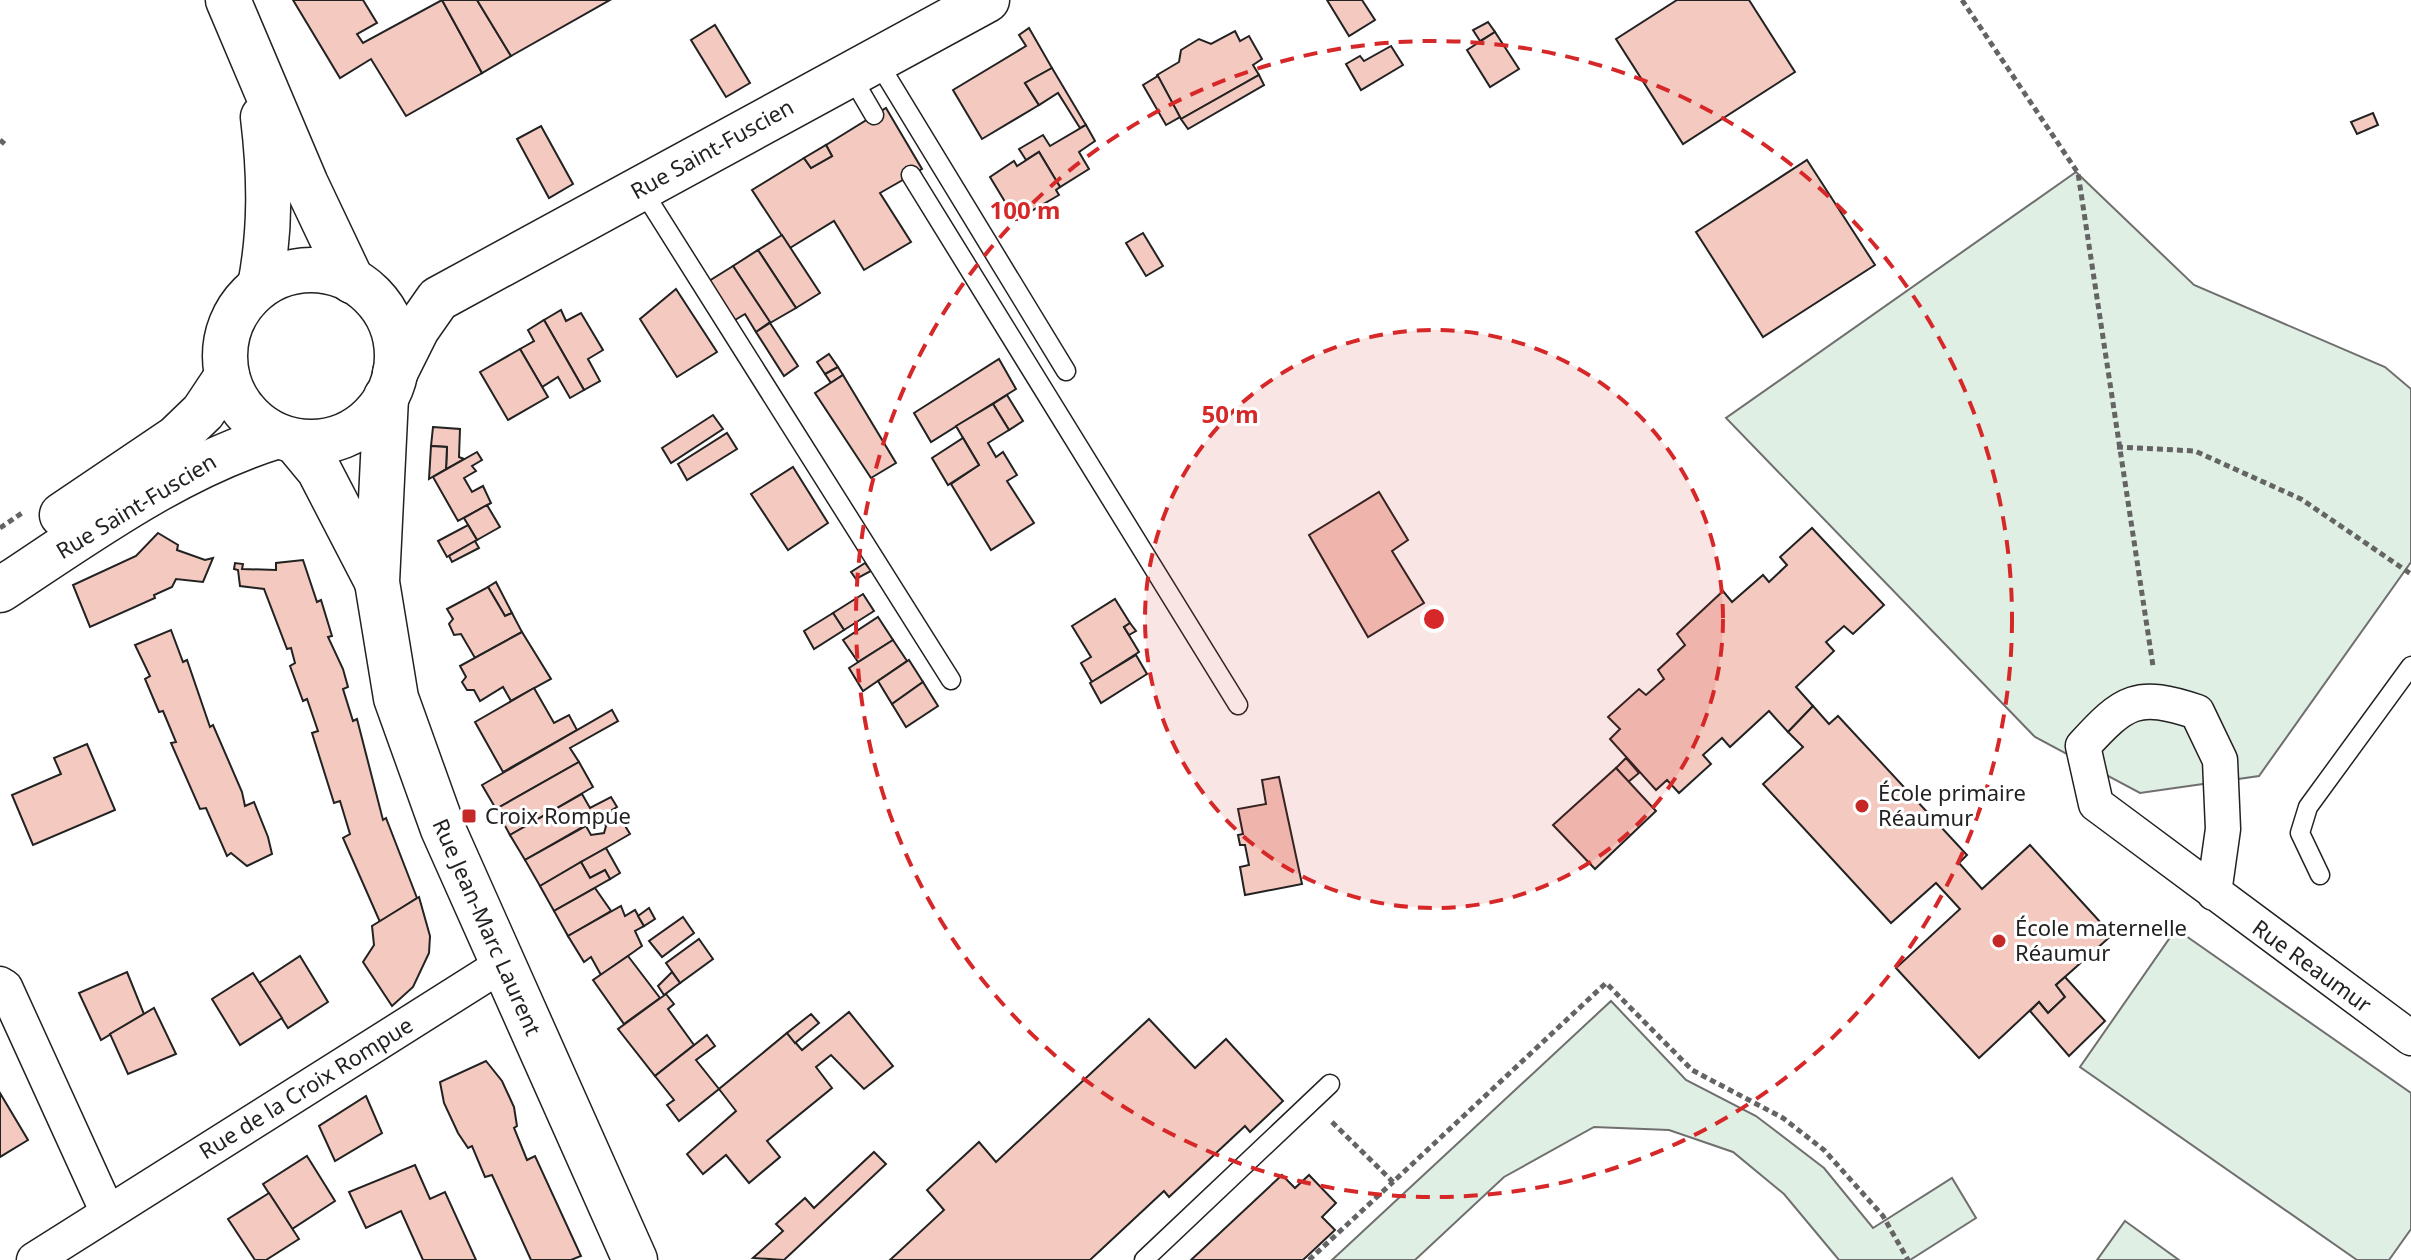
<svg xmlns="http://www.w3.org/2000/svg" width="2411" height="1260" font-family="'Noto Sans',sans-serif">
  <rect width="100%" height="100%" fill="#fff"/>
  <g fill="#e0efe3" stroke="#6f6f6f" stroke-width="2">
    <path d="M2076 172 2194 285 2385 367 2411 389V562L2259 776 2140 793 2035 737 1726 418Z"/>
    <path d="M2176 929 2411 1093V1229L2389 1260H2357L2080 1067Z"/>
    <path d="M1611 1001 1686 1080 1756 1116 1824 1168 1873 1228 1952 1178 1976 1218 1910 1260H1839L1784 1194 1733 1152 1669 1130 1594 1127 1504 1177 1415 1260H1332Z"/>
    <path d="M2125 1221 2179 1260H2097Z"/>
  </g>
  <g fill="#f3c9c0" stroke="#222" stroke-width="2">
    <path d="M293 0H363L377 23 357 34 363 43 442 0 482 73 406 116 371 59 340 78Z"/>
    <path d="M442 0H477L511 56 482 73Z"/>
    <path d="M477 0H610L511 56Z"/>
    <path d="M1327 0H1362L1375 20 1349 36Z"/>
    <path d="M1677 0H1749L1795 72 1683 144 1616 39Z"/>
    <path d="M1488 22 1495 32 1480 41 1473 30Z"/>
    <path d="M715 25 750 83 726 97 691 40Z"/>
    <path d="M1029 28 1052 68 1025 83 1039 105 982 139 953 90 1026 46 1019 35Z"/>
    <path d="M1235 31 1240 41 1249 36 1262 59 1253 65 1259 75 1181 119 1157 75 1179 62 1181 50 1199 39 1211 44Z"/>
    <path d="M1495 32 1519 69 1490 87 1467 50Z"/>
    <path d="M1391 46 1403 65 1361 90 1346 64 1360 56 1364 61Z"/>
    <path d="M1052 68 1086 125 1080 128 1058 93 1039 105 1025 83Z"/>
    <path d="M1259 75 1264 85 1188 129 1181 119Z"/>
    <path d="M1158 76 1180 117 1166 125 1143 85Z"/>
    <path d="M886 108 922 169 880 193 911 242 864 270 834 221 790 248 752 190 804 158 811 168 832 156 826 145Z"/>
    <path d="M2373 113 2378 125 2357 134 2351 122Z"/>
    <path d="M1086 125 1095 141 1079 152 1089 169 1060 187 1039 152 1026 160 1019 149 1043 135 1050 146Z"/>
    <path d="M541 126 573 184 549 198 517 139Z"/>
    <path d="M826 145 832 156 811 168 804 158Z"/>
    <path d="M1039 152 1060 187 1056 190 1059 195 1016 220 990 177 1014 161 1017 166Z"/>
    <path d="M1807 160 1875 265 1763 337 1696 232Z"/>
    <path d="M1143 233 1163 266 1146 276 1126 243Z"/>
    <path d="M782 235 820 293 796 308 758 250Z"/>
    <path d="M758 250 796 308 770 323 733 266Z"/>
    <path d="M733 266 770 322 756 332 745 314 735 320 709 281Z"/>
    <path d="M676 289 717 352 677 377 640 319Z"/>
    <path d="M561 310 566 321 581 313 603 350 588 359 600 381 584 390 544 320Z"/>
    <path d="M544 320 584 390 570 398 558 377 542 387 520 349 534 341 528 330Z"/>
    <path d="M770 323 798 366 784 376 756 332Z"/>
    <path d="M520 349 548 397 508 420 480 372Z"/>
    <path d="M829 354 838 367 825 374 817 362Z"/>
    <path d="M999 359 1016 389 931 442 914 413Z"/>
    <path d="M838 367 843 375 831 383 825 374Z"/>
    <path d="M843 375 896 463 871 478 815 393Z"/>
    <path d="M1007 395 1023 421 1009 430 993 404Z"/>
    <path d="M993 404 1009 430 988 443 996 457 1003 452 1017 475 1007 481 1034 523 991 550 951 484 979 465 956 426Z"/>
    <path d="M713 415 723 429 671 463 662 448Z"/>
    <path d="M433 427 460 429 459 457 464 459 446 469 447 447 431 446Z"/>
    <path d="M727 433 737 449 687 480 678 464Z"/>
    <path d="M963 438 979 465 948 485 932 458Z"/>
    <path d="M431 446 447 447 446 469 429 479Z"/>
    <path d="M477 452 482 460 472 466 476 471 464 478 472 492 483 486 491 503 458 521 433 477Z"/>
    <path d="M793 467 828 523 788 550 751 494Z"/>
    <path d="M1379 492 1408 540 1392 551 1424 603 1368 637 1309 535Z"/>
    <path d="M487 505 500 527 477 540 464 518Z"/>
    <path d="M468 525 477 540 447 557 438 541Z"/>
    <path d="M1812 528 1884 605 1853 634 1844 626 1826 642 1834 651 1796 687 1813 706 1788 732 1769 711 1730 747 1722 738 1703 755 1711 764 1679 793 1667 780 1656 790 1610 739 1620 729 1608 717 1639 689 1646 695 1664 679 1658 670 1685 645 1677 634 1723 591 1732 602 1763 575 1769 582 1787 565 1780 557Z"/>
    <path d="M158 533 178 545 177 550 205 560 213 558 203 582 176 579 172 587 154 595 155 598 90 627 73 585 136 556Z"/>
    <path d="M475 541 479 548 452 562 449 556Z"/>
    <path d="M303 560 317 602 321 600 332 636 328 637 343 669 348 687 343 689 353 721 357 719 383 820 386 818 417 898 380 922 343 838 350 834 340 801 334 803 312 733 318 731 307 699 303 701 290 666 295 663 291 648 287 649 264 589 240 586 238 570 234 569 235 563 243 564 242 569 276 570V563Z"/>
    <path d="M865 563 871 571 856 579 851 572Z"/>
    <path d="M496 582 512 613 505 616 488 587Z"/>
    <path d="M488 587 505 616 512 613 522 632 475 658 461 634 454 635 449 624 453 619 447 609Z"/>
    <path d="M863 594 874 611 844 630 833 613Z"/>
    <path d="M1115 599 1130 623 1124 627 1139 652 1092 682 1081 663 1091 657 1072 626Z"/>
    <path d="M833 613 844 630 814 649 804 631Z"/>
    <path d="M878 617 893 640 858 662 843 640Z"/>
    <path d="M1130 623 1136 631 1129 635 1124 627Z"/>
    <path d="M171 630 183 662 187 660 210 727 213 725 242 792 245 806 254 802 268 837 272 854 247 866 231 853 227 856 206 808 200 809 171 743 176 742 163 711 159 712 145 679 150 676 135 645Z"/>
    <path d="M522 632 551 679 511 701 503 687 480 701 474 690H467L462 682 466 677 460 666Z"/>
    <path d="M893 640 907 661 863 691 849 668Z"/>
    <path d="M1136 655 1147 674 1101 703 1090 683Z"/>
    <path d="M909 660 923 682 892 704 878 681Z"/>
    <path d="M923 682 938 706 906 727 892 704Z"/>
    <path d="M534 688 554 723 569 715 577 730 503 772 475 722Z"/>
    <path d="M1813 706 1829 724 1838 716 1967 855 1959 863 1982 889 2030 845 2112 935 2056 985 2065 997 2048 1013 2039 1002 1979 1058 1896 968 1960 909 1936 883 1891 923 1763 784 1803 747 1788 732Z"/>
    <path d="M612 710 618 721 570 748 579 762 496 809 482 785Z"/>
    <path d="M87 744 115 810 33 845 12 795 61 774 54 758Z"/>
    <path d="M1626 758 1639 773 1628 782 1616 768Z"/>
    <path d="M579 762 593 787 510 835 496 809Z"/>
    <path d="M1616 768 1656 811 1595 869 1553 825Z"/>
    <path d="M1279 777 1302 884 1245 895 1240 867 1249 865 1245 845H1240L1238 835 1243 834 1238 809 1266 804 1262 780Z"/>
    <path d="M582 794 590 808 611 797 617 807 525 860 510 835Z"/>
    <path d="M615 809 630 834 540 886 525 860 586 826 591 835 604 833 606 826 601 817Z"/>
    <path d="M606 848 620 873 610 879 605 870 590 878 581 862Z"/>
    <path d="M581 862 590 878 605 870 610 879 554 911 540 886Z"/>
    <path d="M595 888 611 911 568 936 554 911Z"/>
    <path d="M419 897 430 936 429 953 413 987 392 1006 363 962 374 945 372 926Z"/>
    <path d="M621 906 625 916 635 910 644 926 635 931 642 946 601 975 591 957 584 962 568 936Z"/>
    <path d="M649 908 655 919 644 926 638 916Z"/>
    <path d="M683 917 694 933 662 957 649 941Z"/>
    <path d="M699 939 713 959 680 983 666 963Z"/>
    <path d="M300 956 328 1002 288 1028 259 983Z"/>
    <path d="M628 956 660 998 624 1024 593 980Z"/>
    <path d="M127 972 144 1014 101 1040 79 993Z"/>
    <path d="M672 972 680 983 664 995 658 986Z"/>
    <path d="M253 973 282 1018 240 1045 212 999Z"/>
    <path d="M2065 977 2105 1021 2069 1056 2030 1011 2039 1002 2048 1013 2065 997 2056 985Z"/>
    <path d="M666 994 674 1004 668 1009 694 1045 655 1076 618 1029Z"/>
    <path d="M154 1008 176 1054 128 1074 110 1034Z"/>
    <path d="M849 1012 893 1066 864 1089 831 1055 816 1067 832 1088 767 1141 780 1157 749 1183 726 1155 703 1174 687 1154 736 1111 719 1089 787 1033 802 1050Z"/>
    <path d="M811 1014 819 1023 795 1043 787 1033Z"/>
    <path d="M1149 1019 1195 1068 1226 1039 1283 1101 1250 1132 1245 1126 1169 1197 1164 1191 1090 1260H890L944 1210 927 1190 979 1142 996 1162Z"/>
    <path d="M707 1035 715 1046 696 1060 719 1089 679 1121 667 1105 674 1100 655 1076Z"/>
    <path d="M486 1061 502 1081 514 1107 517 1126 514 1128 527 1160 535 1156 581 1256 571 1260H531L492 1175 485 1177 472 1146 468 1148 458 1133 444 1103 440 1082Z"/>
    <path d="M0 1093 28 1140 0 1157Z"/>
    <path d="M366 1096 382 1133 335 1161 319 1126Z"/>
    <path d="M874 1152 886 1164 784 1260 753 1258 783 1231 776 1224 805 1198 814 1208Z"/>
    <path d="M307 1156 335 1201 292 1229 263 1184Z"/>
    <path d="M415 1165 430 1199 445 1192 476 1260H423L401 1211 366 1228 349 1192Z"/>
    <path d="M1282 1175 1295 1188 1309 1175 1336 1203 1322 1217 1335 1230 1303 1260H1191Z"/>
    <path d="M269 1193 299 1239 266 1260H255L228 1219Z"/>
  </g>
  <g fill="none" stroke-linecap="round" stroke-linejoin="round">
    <g stroke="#222" stroke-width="21">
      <g id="service">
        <path d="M876 59 1066 371"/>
        <path d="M850 74 874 115"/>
        <path d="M911 175 1238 705"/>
        <path d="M641 188 951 680"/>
        <path d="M2320 875 2300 833 2308 807 2411 666"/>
        <path d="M1144 1260 1330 1084"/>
      </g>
    </g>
    <g stroke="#222" stroke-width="37">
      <g id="minor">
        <path d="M2214 893 2223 829 2220 760 2197 712C2137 692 2125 700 2083 746L2096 804 2411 1038"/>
        <path d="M0 984 5 987 108 1213"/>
        <path d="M34 1260 503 964"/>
      </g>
    </g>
    <g stroke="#222" stroke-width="47">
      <g id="tertiary">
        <path d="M228 0 306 184 352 281"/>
        <path d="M260 286C271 229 270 175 263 117"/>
        <path d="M386 397 377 582 396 698 443 829 635 1260"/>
        <path d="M295 441 319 470 376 580"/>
      </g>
    </g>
    <g stroke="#222" stroke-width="47">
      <g id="secondary">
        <circle cx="311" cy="356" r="86"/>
        <path d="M395 373 417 329 438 299 987 0"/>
        <path d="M62 515 176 438 203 412 227 376"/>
        <path d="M0 590C88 532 177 467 278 436"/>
      </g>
    </g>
    <g stroke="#646464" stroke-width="5" stroke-dasharray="6 4" stroke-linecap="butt">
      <path d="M1962 0 2078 173 2153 666"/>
      <path d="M0 140 6 145"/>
      <path d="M2117 447 2195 451 2301 499 2411 574"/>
      <path d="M0 528 22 513"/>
      <path d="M1332 1122 1393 1182 1606 983 1692 1070 1783 1118 1824 1150 1883 1216 1908 1260"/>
      <path d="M1309 1260 1393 1182"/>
    </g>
    <use href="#service" stroke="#fff" stroke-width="18"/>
    <use href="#minor" stroke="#fff" stroke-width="34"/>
    <use href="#tertiary" stroke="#fff" stroke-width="44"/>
    <use href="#secondary" stroke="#fff" stroke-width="44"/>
  </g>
  <circle cx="1434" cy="619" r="289" fill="#d62828" fill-opacity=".12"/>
  <g fill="none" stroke="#d62828" stroke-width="4" stroke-dasharray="14 10">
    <circle cx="1434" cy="619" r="289"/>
    <circle cx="1434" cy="619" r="578"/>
  </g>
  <g fill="#c62828" stroke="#fff" stroke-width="3">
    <circle cx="1862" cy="806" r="8"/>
    <rect x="461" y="808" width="16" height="16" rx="4"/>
    <circle cx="1999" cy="941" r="8"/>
  </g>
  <g text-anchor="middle" stroke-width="6" stroke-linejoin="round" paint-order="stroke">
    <g font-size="22" fill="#222" stroke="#fff">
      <text transform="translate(712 149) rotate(-29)" y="8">Rue Saint-Fuscien</text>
      <text transform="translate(136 506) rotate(-31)" y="8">Rue Saint-Fuscien</text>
      <text transform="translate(487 927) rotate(66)" y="8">Rue Jean-Marc Laurent</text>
      <text transform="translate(2312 966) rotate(36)" y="8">Rue Reaumur</text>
      <text transform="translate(306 1088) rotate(-32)" y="8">Rue de la Croix Rompue</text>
    </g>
    <g font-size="22" fill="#222" stroke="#fff" text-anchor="start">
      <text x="1878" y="801">École primaire<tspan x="1878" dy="25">Réaumur</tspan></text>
      <text x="485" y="824">Croix Rompue</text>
      <text x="2015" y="936">École maternelle<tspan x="2015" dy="25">Réaumur</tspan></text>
    </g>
  </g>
  <circle cx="1434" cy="619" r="12" fill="#d62828" stroke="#fff" stroke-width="4"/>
  <g font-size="24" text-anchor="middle" font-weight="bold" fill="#d62828" stroke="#fff" stroke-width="6" stroke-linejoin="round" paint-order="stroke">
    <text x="1025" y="219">100 m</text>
    <text x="1230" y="423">50 m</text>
  </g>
</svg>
